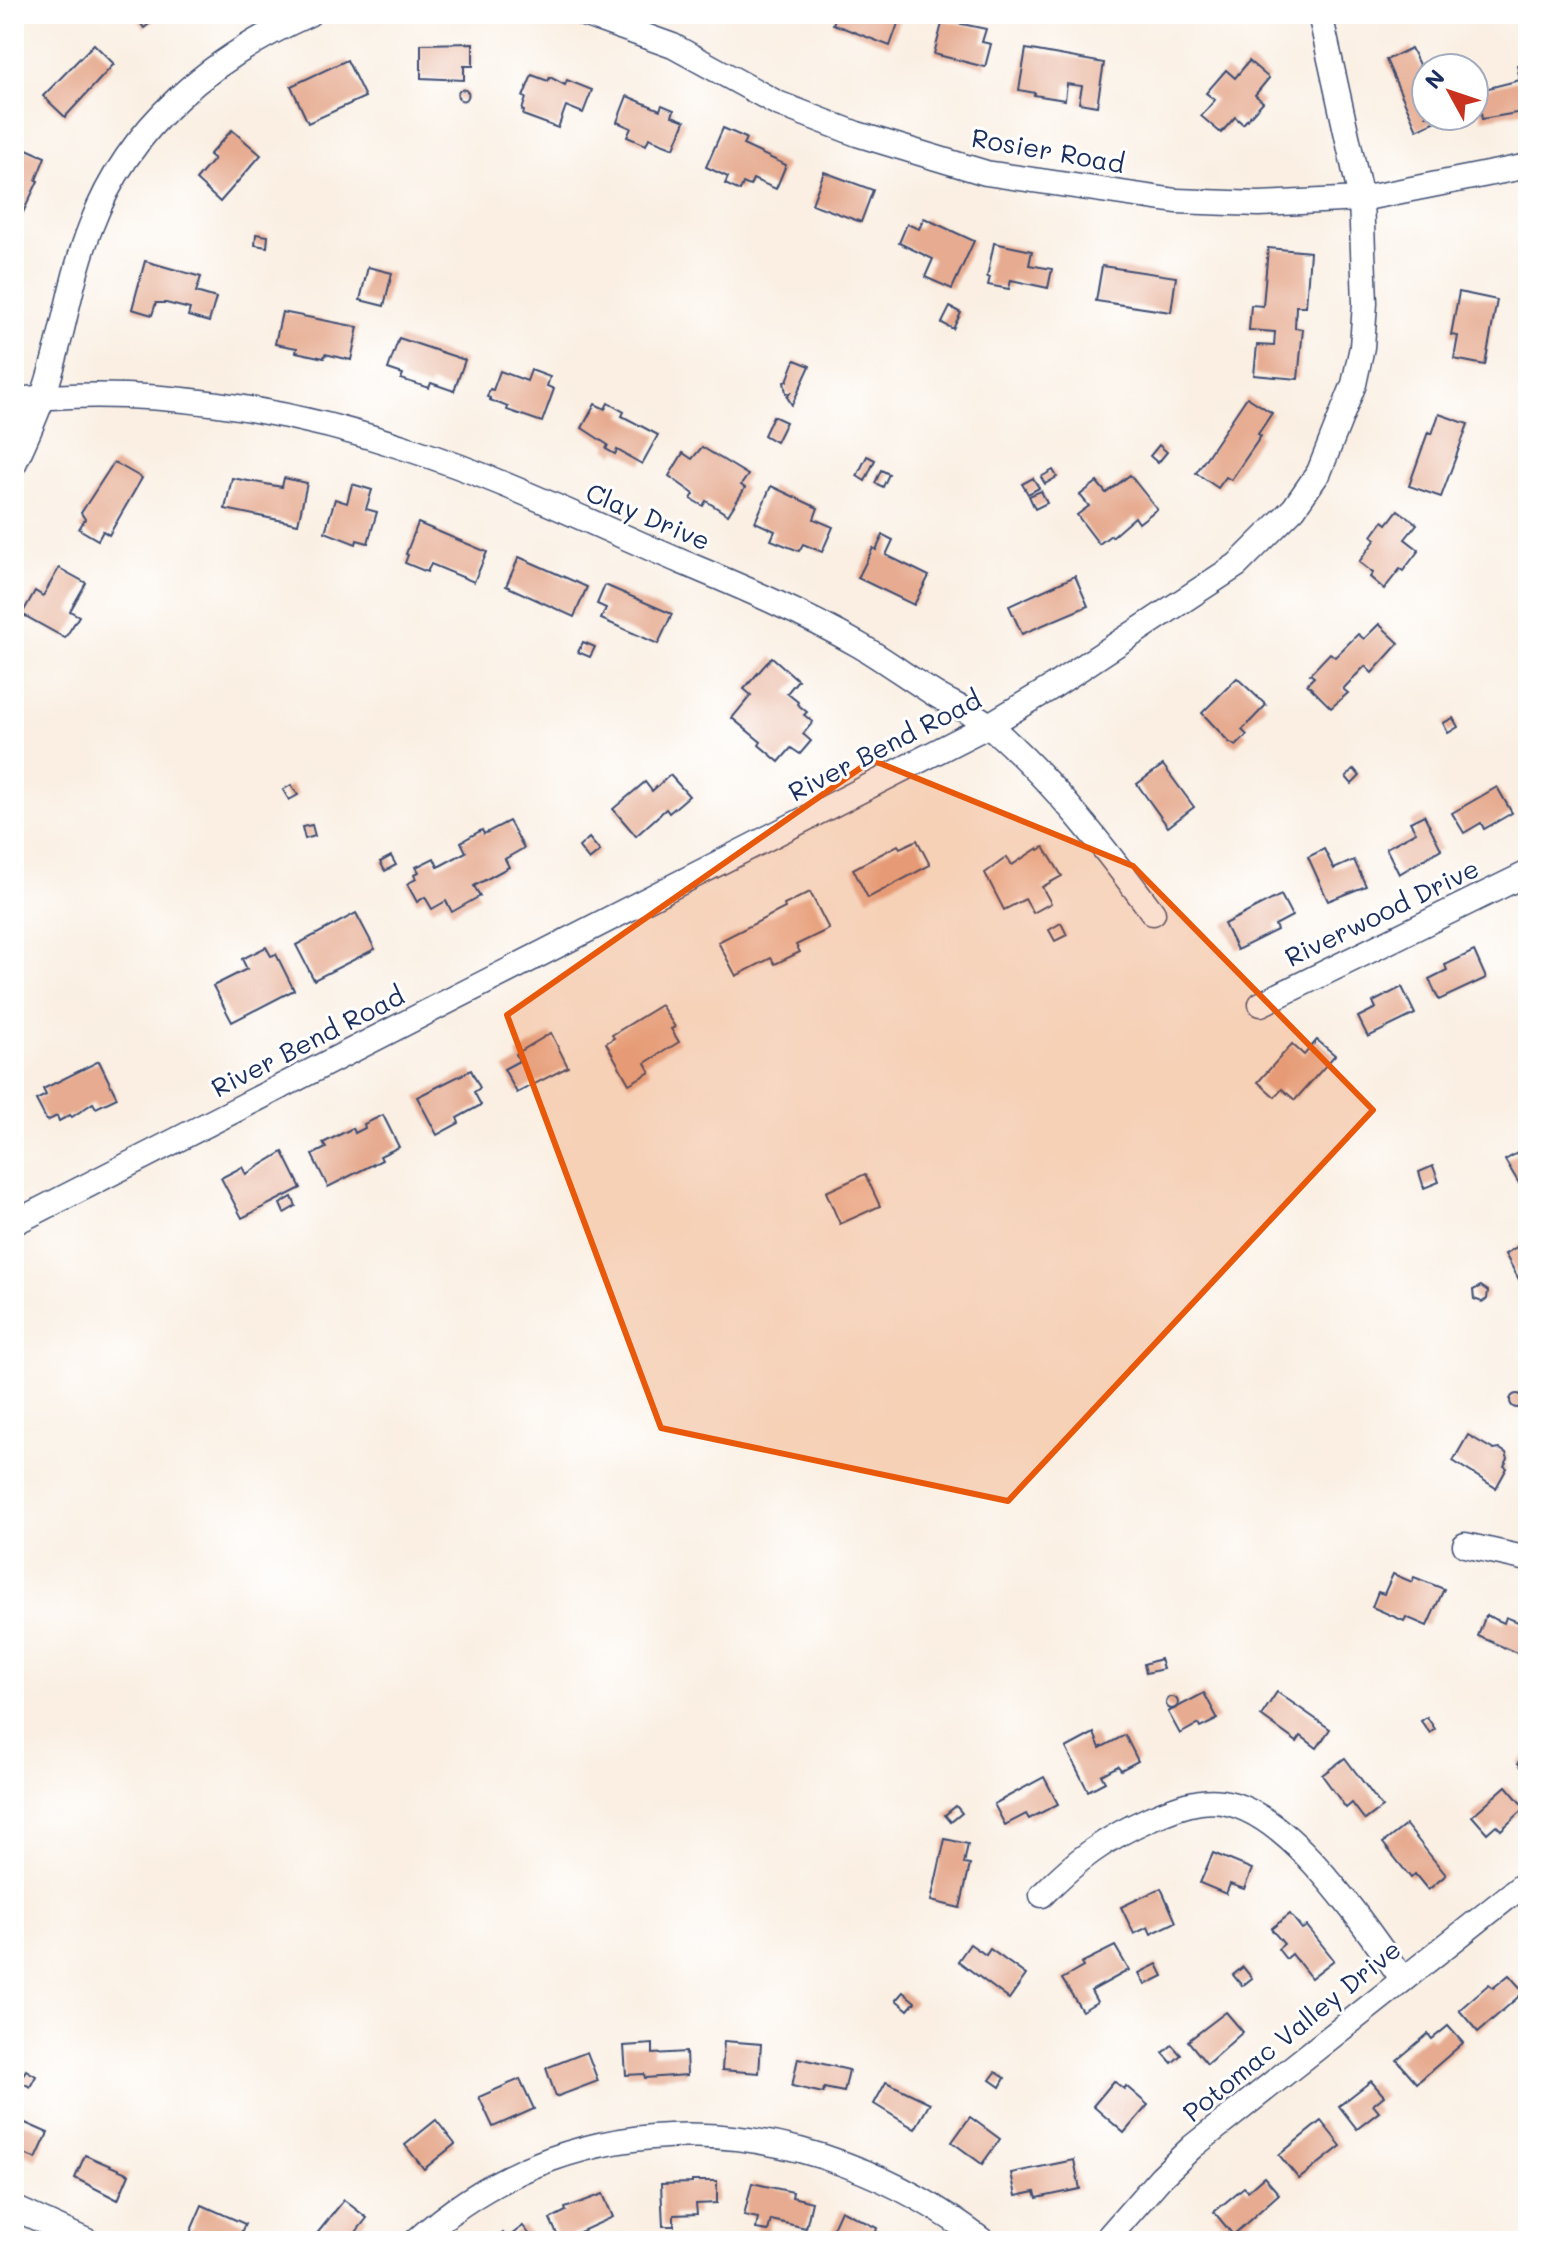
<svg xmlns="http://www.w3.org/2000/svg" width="1542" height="2255" font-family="Mali,sans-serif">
  <rect width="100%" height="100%" fill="#fff"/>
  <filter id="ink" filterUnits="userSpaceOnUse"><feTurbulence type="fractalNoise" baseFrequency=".0125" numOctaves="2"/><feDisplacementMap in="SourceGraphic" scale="16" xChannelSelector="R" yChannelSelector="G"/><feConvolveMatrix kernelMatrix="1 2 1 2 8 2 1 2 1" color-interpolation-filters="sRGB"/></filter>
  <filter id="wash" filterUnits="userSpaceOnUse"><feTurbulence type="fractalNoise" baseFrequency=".006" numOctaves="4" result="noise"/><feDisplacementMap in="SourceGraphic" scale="32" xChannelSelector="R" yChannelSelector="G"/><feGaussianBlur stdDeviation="1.8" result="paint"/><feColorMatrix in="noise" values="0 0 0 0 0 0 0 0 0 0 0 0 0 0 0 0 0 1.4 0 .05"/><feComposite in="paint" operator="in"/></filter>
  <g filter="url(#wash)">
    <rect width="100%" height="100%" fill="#faefe2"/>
    <g id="blocks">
      <g fill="#e6ab90">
        <path d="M134 14H162L144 28Z"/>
        <path d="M837 14H898L901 15 890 46 833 24Z"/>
        <path d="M943 20 986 29 982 42 991 44 985 67 934 54Z"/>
        <path d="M473 43V66H464V80L421 78V44Z"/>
        <path d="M94 44 114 64 65 117 43 96Z"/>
        <path d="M1411 48 1422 71 1424 70 1426 74V116H1447L1417 130 1386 60Z"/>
        <path d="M1026 49 1104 63 1097 106 1079 103 1082 86 1067 84 1065 100 1034 95 1035 93 1019 90Z"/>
        <path d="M347 60 365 97 308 123 291 86Z"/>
        <path d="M1249 61 1269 78 1255 95 1263 102 1243 124 1235 117 1221 133 1201 116 1215 100 1206 93 1226 70 1235 78Z"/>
        <path d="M1528 63V111L1482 119 1477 91 1520 80 1517 65Z"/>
        <path d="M532 75 548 81 550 77 565 85 567 80 592 90 583 113 566 106 558 128 523 115 524 111 522 110 526 98 523 97Z"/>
        <circle cx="463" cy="95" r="5.5"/>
        <path d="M627 96 660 110 662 105 674 110 672 116 685 121 674 148 649 138 646 145 627 137 631 128 617 122Z"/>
        <path d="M723 128 746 138 743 145 786 165 776 189 753 179 750 186 743 183 740 191 725 184 728 177 706 167Z"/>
        <path d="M232 130 261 155 220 202 196 180 214 159 209 155Z"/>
        <path d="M20 146 45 157 36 180 38 181 18 223 14 221V160Z"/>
        <path d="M824 172 873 190 861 222 812 204Z"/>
        <path d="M924 218 974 241 952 289 925 277 933 259 899 243 907 224 919 229Z"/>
        <path d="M256 234 268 236 267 247 255 245Z"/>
        <path d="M994 243 1032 251 1029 265 1052 269 1048 288 1011 280 1009 289 988 285 990 277H987Z"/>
        <path d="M1268 248 1310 252 1306 306H1296L1295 328 1303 329 1298 379 1254 375 1257 345 1274 346 1275 332 1249 330 1251 305 1263 306Z"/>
        <path d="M145 261 201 277 196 292 216 298 209 322 188 316 190 309 166 303H156L152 315 132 309Z"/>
        <path d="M1102 266 1176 277 1171 312 1096 301Z"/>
        <path d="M368 267 392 273 384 306 360 300Z"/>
        <path d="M1459 292 1497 300 1485 365 1454 359 1458 336 1451 335Z"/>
        <path d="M950 307 961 313 953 329 942 323Z"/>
        <path d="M282 312 358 327 351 360 325 354 324 358 296 352 297 348 275 344Z"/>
        <path d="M399 338 465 360 454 391 431 383 429 388 401 379 403 374 388 369Z"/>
        <path d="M795 360 810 366 792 405 787 397 790 393H786L784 382 787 381Z"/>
        <path d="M531 370 550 377 547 386 554 389 542 422 507 410 508 407 490 400V398L487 397 490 389 493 390 500 371 527 381Z"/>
        <path d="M1247 397 1272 413 1258 434 1261 436 1231 480 1226 477 1218 488 1196 473Z"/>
        <path d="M608 403 624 412 622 416 658 435 642 464 617 450 615 454 606 449 608 445 582 428 595 404 605 409Z"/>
        <path d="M1439 414 1468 424 1441 497 1409 486 1428 432 1432 434Z"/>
        <path d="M773 416 786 422 776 442 764 435Z"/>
        <path d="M1159 445 1167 452 1158 463 1150 456Z"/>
        <path d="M702 447 748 475 741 485 745 488 728 515 706 501 703 506 691 499 694 494 669 476 683 453 692 459Z"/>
        <path d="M867 456 875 460 865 481 857 476Z"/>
        <path d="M114 462 142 478 109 535 103 531 98 540 79 529 85 519 81 513Z"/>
        <path d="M881 470 889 474 883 487 875 483Z"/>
        <path d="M1053 470 1057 477 1045 484 1041 477Z"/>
        <path d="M1130 475 1157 509 1139 523 1135 517 1112 537 1111 535 1099 544 1077 515 1089 506 1080 495 1097 482 1106 493Z"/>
        <path d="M232 478 282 487 284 478 307 483 298 524 225 509Z"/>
        <path d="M1033 478 1039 488 1028 494 1022 484Z"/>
        <path d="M352 484 372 490 366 509 377 512 368 543 357 540 356 544 325 532 335 499 347 503Z"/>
        <path d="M771 486 818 508 814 519 833 527 822 552 803 544 799 551 771 540 775 531 755 522Z"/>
        <path d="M1041 491 1047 503 1035 509 1029 496Z"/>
        <path d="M1398 510 1417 524 1405 539 1419 550 1403 571 1400 569 1384 589 1370 577 1373 573 1359 562 1376 539 1372 536 1383 521 1387 524Z"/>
        <path d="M418 523 487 552 474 582 431 564 427 572 405 563 408 555 406 554Z"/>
        <path d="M883 535 893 540 886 555 929 576 914 605 858 578 873 548 876 550Z"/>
        <path d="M519 557 587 587 574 617 506 586Z"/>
        <path d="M59 568 86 583 70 611 79 616 65 638 22 614 35 591 43 596Z"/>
        <path d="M1075 576 1088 606 1022 634 1009 606Z"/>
        <path d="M605 585 672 614 658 644 601 619 606 608 597 604Z"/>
        <path d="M1379 624 1399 643 1372 673 1365 666 1343 689 1348 693 1331 708 1307 684 1314 677 1310 674 1330 653 1335 657 1358 634 1364 639Z"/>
        <path d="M583 642 595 647 590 657 578 652Z"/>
        <path d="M772 657 798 680 787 693 798 702 797 704 807 712 804 715 813 722 803 734 811 741 800 754 791 748 779 762 759 745 761 742 732 718 751 695 744 689Z"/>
        <path d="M1237 678 1266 705 1242 730 1247 735 1236 746 1229 742 1202 713Z"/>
        <path d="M1453 718 1458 727 1448 733 1443 723Z"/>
        <path d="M1163 765 1194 807 1168 827 1137 784Z"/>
        <path d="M1354 769 1360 776 1352 784 1346 777Z"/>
        <path d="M670 775 689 796 669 813 666 809 636 836 613 809 645 782 652 791Z"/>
        <path d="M291 785 298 795 289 800 283 790Z"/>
        <path d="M1497 787 1512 813 1484 829 1481 823 1464 833 1452 813Z"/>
        <path d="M1424 815 1441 849 1399 874 1386 848 1416 832 1410 822Z"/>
        <path d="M509 821 524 848 505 859 509 867 474 886 480 896 452 912 446 901 432 909 425 897 417 902 407 884 416 879 414 875 419 872 416 867 434 858 438 867 466 852 461 842 482 830 484 834Z"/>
        <path d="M312 825 315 836 305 839 302 827Z"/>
        <path d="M589 838 600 851 589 860 579 847Z"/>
        <path d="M917 840 930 865 868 898 853 869 898 845 900 848Z"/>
        <path d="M1044 847 1062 876 1042 887 1051 903 1033 913 1025 899 1004 910 985 873 1007 857 1012 865 1038 848 1039 850Z"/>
        <path d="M1324 849 1334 869 1354 860 1366 886 1328 901 1308 857Z"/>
        <path d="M391 856 396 865 385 871 380 862Z"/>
        <path d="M810 892 829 929 796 945 800 952 775 964 771 958 736 976 718 942 785 908 784 905Z"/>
        <path d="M1281 895 1292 916 1275 925 1277 930 1237 950 1224 924Z"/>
        <path d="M356 913 375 949 314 980 296 945Z"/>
        <path d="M1061 923 1067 935 1055 941 1049 930Z"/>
        <path d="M1528 925V951L1517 944Z"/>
        <path d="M266 947 271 956 276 954 294 990 232 1022 213 986 247 969 242 959Z"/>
        <path d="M1474 951 1486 978 1439 1000 1429 979 1447 970 1445 965Z"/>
        <path d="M1402 987 1415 1014 1368 1037 1358 1017 1376 1008 1373 1002Z"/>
        <path d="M661 1005 675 1027 671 1029 679 1042 645 1063 650 1072 629 1084 606 1043 614 1038 612 1035Z"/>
        <path d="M551 1033 568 1067 517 1093 504 1069 519 1061 516 1054Z"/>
        <path d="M1317 1040 1335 1055 1295 1100 1282 1089 1275 1097 1258 1082 1292 1044 1304 1055Z"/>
        <path d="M99 1061 117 1098 96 1108 93 1103 72 1117 70 1115 59 1121 57 1116 47 1121 36 1100 46 1095 43 1089Z"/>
        <path d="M471 1070 480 1088 474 1092 481 1105 457 1118 459 1123 437 1135 417 1097Z"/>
        <path d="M383 1115 399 1147 380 1156 382 1160 328 1187 312 1155 326 1148 323 1143 353 1128 355 1133 365 1128 364 1124Z"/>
        <path d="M1528 1147V1181L1520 1185 1505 1160Z"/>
        <path d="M283 1152 301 1188 242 1218 221 1178 242 1167 246 1174Z"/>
        <path d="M1433 1166 1439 1182 1424 1188 1419 1172Z"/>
        <path d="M865 1174 880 1206 840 1224 826 1192Z"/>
        <path d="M292 1197 296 1206 284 1213 280 1204Z"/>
        <path d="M1525 1242 1528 1247V1296L1505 1254Z"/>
        <path d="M1481 1286 1488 1291 1487 1299 1482 1302 1474 1299 1473 1290Z"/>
        <circle cx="1517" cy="1401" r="7"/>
        <path d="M1468 1435 1494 1450 1500 1449 1506 1453 1508 1459 1504 1466 1507 1468 1496 1488 1453 1461Z"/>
        <path d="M1393 1574 1412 1582 1414 1577 1444 1589 1427 1626 1406 1617 1404 1621 1372 1607 1378 1592 1384 1594Z"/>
        <path d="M1486 1615 1504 1623 1506 1617 1528 1626V1658L1478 1636Z"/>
        <path d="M1160 1659 1163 1669 1146 1673 1144 1664Z"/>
        <path d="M1277 1692 1330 1729 1317 1748 1301 1736 1297 1742 1261 1716Z"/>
        <path d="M1204 1693 1218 1719 1200 1728 1198 1724 1180 1734 1168 1712Z"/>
        <circle cx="1172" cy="1703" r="6"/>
        <path d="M1427 1717 1435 1729 1430 1733 1421 1721Z"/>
        <path d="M1094 1733 1100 1748 1125 1735 1138 1761 1121 1770 1118 1766 1101 1775 1105 1782 1088 1791 1066 1748Z"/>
        <path d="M1528 1754V1775L1518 1763Z"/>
        <path d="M1345 1758 1382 1807 1365 1820 1352 1803 1346 1808 1322 1775Z"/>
        <path d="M1044 1777 1058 1804 1029 1819 1026 1814 1005 1825 994 1804Z"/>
        <path d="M1506 1786 1525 1808 1501 1830 1496 1825 1487 1833 1472 1816Z"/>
        <path d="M956 1806 962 1813 951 1822 945 1815Z"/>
        <path d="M1406 1825 1446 1875 1428 1890 1415 1874 1411 1878 1383 1843Z"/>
        <path d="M945 1839 968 1844 964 1864 970 1865 960 1908 931 1901Z"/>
        <path d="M1213 1853 1252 1869 1244 1889 1230 1884 1226 1894 1200 1883Z"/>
        <path d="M1161 1888 1176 1922 1151 1934 1148 1927 1134 1934 1121 1907Z"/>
        <path d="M1290 1914 1302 1929 1307 1926 1334 1960 1311 1978 1292 1954 1286 1959 1278 1949 1284 1944 1271 1929Z"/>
        <path d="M970 1944 986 1955 990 1949 1026 1975 1009 1999 958 1961Z"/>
        <path d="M1115 1946 1129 1970 1091 1991 1097 2002 1082 2011 1062 1979 1083 1967 1081 1963Z"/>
        <path d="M1157 1964 1163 1976 1145 1985 1139 1973Z"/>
        <path d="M1243 1967 1252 1978 1242 1986 1233 1975Z"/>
        <path d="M1509 1975 1524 1992 1478 2032 1459 2010 1489 1984 1493 1988Z"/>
        <path d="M903 1992 915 2002 908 2010 896 2000Z"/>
        <path d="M1226 2012 1243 2032 1207 2064 1188 2041Z"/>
        <path d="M1448 2026 1463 2043 1417 2083 1397 2060 1428 2034 1432 2039Z"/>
        <path d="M724 2041 761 2044 759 2073 722 2070Z"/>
        <path d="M653 2044V2054L686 2052 687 2075 645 2078 644 2074 626 2075 624 2046Z"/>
        <path d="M1172 2045 1181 2055 1172 2063 1163 2053Z"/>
        <path d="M587 2052 598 2081 556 2097 546 2068Z"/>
        <path d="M798 2058 849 2070 844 2092 824 2088 823 2093 792 2086Z"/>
        <path d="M26 2070 36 2076 30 2087 19 2081Z"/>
        <path d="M996 2072 1005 2078 1000 2087 990 2080Z"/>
        <path d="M520 2079 534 2109 493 2127 479 2097Z"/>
        <path d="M1114 2081 1124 2089 1126 2086 1148 2105 1124 2133 1093 2106Z"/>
        <path d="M1371 2081 1384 2096 1373 2105 1379 2112 1357 2129 1339 2106Z"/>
        <path d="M886 2082 930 2103 915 2129 874 2104Z"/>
        <path d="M970 2117 1000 2139 982 2164 952 2142Z"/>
        <path d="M14 2118 48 2133 36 2159 18 2151 14 2159Z"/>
        <path d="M436 2120 455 2144 424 2169 405 2145Z"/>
        <path d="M1321 2121 1341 2146 1299 2179 1279 2155Z"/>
        <path d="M85 2155 129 2174 118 2200 75 2178Z"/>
        <path d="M1074 2160 1080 2189 1037 2198 1035 2192 1016 2196 1011 2173Z"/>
        <path d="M1264 2177 1279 2194 1233 2235 1214 2212 1244 2187 1248 2191Z"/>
        <path d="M692 2181H717V2203L696 2204 697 2214 674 2215V2226H663L661 2184 692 2183Z"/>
        <path d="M752 2183 793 2192 792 2197 812 2202 806 2228 771 2220 768 2231 756 2229 758 2218 744 2215Z"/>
        <path d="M603 2194 613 2217 560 2241 550 2219 566 2211 565 2208Z"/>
        <path d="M344 2200 367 2218 349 2241H311Z"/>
        <path d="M202 2205 245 2224 237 2241H202L189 2235Z"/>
        <path d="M841 2210 877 2228 876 2232 894 2241H827Z"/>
        <path d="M523 2226 535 2241H494L503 2233 507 2238Z"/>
      </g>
    </g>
  </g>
  <g filter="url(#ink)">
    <use href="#blocks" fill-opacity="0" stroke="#3c4c72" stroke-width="2"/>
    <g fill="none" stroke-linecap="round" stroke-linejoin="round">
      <g stroke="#3c4c72" stroke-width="27">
        <g id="street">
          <path d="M584 14 673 46 777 103 857 134 986 173 1176 201 1259 204 1361 199 1528 166"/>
          <path d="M14 400C146 385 286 408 412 450 504 480 593 524 682 562 742 587 803 613 859 645 883 659 906 676 930 691 949 704 974 712 991 727 1054 782 1104 847 1153 913"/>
          <path d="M14 464C24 442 35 419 43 396 63 341 69 281 91 226 129 125 213 57 309 14"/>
          <path d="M1261 1004 1528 873"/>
          <path d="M14 1223 989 725 1049 689 1237 565 1294 508 1319 472 1354 384 1362 347 1365 303 1361 199 1320 14"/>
          <path d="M1465 1545 1528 1559"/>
          <path d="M1042 1895C1076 1860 1106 1838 1151 1818 1173 1809 1198 1798 1222 1802 1291 1812 1363 1925 1402 1978"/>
          <path d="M14 2208 87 2241"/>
          <path d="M416 2241C581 2091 813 2110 983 2241"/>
          <path d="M1105 2241 1161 2177 1192 2147 1528 1881"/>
        </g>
      </g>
      <use href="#street" stroke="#fff" stroke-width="24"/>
    </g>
  </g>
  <path fill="#e8590c" fill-opacity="0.2" stroke="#e8590c" stroke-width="6" stroke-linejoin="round" d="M872 760 1133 866 1373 1110 1008 1501 661 1428 507 1015Z"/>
  <g text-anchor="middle" stroke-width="6" stroke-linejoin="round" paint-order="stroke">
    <g font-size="26" fill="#1b2f5e" stroke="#fff">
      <text transform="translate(1048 151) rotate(10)" y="9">Rosier Road</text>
      <text transform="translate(648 517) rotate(23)" y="9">Clay Drive</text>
      <text transform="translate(885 746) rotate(-27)" y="9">River Bend Road</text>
      <text transform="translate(1382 913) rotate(-26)" y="9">Riverwood Drive</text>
      <text transform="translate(308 1042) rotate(-27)" y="9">River Bend Road</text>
      <text transform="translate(1292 2031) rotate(-39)" y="9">Potomac Valley Drive</text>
    </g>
  </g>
  <rect width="1542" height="2255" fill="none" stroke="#fff" stroke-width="48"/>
  <g transform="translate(1450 92) rotate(310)"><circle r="38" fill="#ffffff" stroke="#a4acbf" stroke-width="2"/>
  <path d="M0-6L14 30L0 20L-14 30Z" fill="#c8321e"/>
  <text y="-12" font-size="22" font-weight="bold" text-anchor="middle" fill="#1b2f5e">N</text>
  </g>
</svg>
